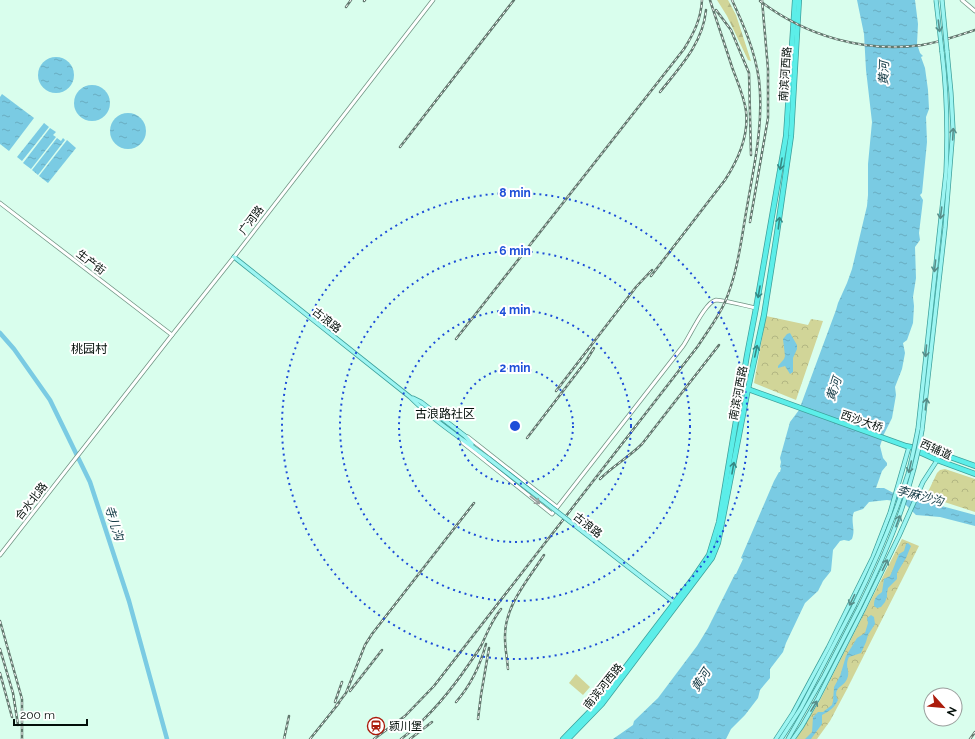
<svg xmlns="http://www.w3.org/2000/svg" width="975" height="739" font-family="Raleway,'Noto Sans SC',sans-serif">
  <defs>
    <pattern id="forest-firs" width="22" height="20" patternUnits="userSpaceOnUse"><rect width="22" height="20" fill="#d1d598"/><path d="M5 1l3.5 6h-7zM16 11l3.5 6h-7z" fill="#b2b682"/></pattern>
    <pattern id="park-crowns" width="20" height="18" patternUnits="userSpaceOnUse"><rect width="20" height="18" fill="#d1d598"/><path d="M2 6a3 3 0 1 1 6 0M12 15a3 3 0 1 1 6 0" fill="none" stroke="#b2b682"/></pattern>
    <pattern id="water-ripples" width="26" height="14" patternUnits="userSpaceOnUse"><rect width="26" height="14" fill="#7acbe3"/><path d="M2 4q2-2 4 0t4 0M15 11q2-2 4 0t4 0" fill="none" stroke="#68adc1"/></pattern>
  </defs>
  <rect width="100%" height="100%" fill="#d9feed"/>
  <path fill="#d1d598" d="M576 674 590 687 583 695 569 683Z"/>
  <path fill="url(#forest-firs)" d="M717 0H728L736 15 751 61 748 60 727 16Z"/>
  <g fill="url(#park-crowns)">
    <path d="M766 316 808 325 811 319 823 321 796 400 754 383Z"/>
    <path d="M945 469 975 479V512L926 496 937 473 940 470Z"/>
    <path d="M902 539 919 546 846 691 830 721 817 739H796L819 702Z"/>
  </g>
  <g fill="url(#water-ripples)">
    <path d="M857 0H915L918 24 917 44 920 53 923 56 921 57 925 68 928 90 929 109 926 117 927 142 922 193 920 195 923 200 919 233 920 240 915 247 916 278 913 297 914 306 913 323 907 340 903 343 905 353 902 369 895 387 896 395 892 418 884 434 880 446 883 458 887 463V465L882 471 876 488H884L903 498H924L938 505 975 515V526L940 517 916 515 905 504 901 502 887 500 869 502 863 509 854 512C850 521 856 529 852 539L849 541 844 540 840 541 833 550 831 571 823 581 818 591 805 603 786 643 783 652 770 669V678L760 690 758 698 745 715 731 729 726 739H613L633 725 634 721 658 698 697 646 708 628 735 574H736L743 559 741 558 774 481 779 472H780L781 468 780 467 781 462 780 458 790 422 799 410 836 310 838 303 847 283 852 269 867 206 868 195V164L872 122 866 70 864 34Z"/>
    <circle cx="56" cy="75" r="18"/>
    <circle cx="92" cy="103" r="18"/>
    <path d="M2 94 34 118 9 151 0 144V97Z"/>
    <circle cx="128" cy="131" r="18"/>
    <path d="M44 123 49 127 22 161 17 157Z"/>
    <path d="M50 128 56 132 53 135 56 137 31 169 23 163Z"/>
    <path d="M57 138 61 141 63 138 65 140 38 175 32 170Z"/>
    <path d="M67 140 76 148 48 183 39 176Z"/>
    <path d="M790 333 797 345V349L793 358V372L790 374 785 366 778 368V366L784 359 785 356 783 339 787 334Z"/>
    <path d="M908 543 911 546 906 558 897 573V579L888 588 887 593V597L885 602 881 607 877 608 874 606C874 597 877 596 882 592L884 579C886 578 888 577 890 576 891 575 898 556 899 554L904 551 906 544Z"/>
    <path d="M871 615 874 617 875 624 868 635 866 642 861 653 849 657C844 667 851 671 847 679 843 688 832 687 838 700 834 708 830 711 822 715V724L811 739H805L812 732 813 717 818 712H823L832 705 833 701 834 687 840 676 846 656 857 638 865 633 868 623 867 618Z"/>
  </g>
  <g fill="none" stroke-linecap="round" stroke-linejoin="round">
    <path stroke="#7acbe3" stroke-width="4.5" d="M0 333 14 349 50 400 90 482 129 601 167 739"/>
    <g stroke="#719484" stroke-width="4.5">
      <g id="minor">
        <path d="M962 0 975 11"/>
        <path d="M0 203 172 335"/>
        <path d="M465 436 468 437 557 507"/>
        <path d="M462 440 463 443 552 514 683 346C690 336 705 302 716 300 723 300 747 306 756 308"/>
        <path d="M0 555 172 335 234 257 433 0"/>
      </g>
    </g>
    <g stroke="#3da09b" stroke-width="5">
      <g id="major">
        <path d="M234 257 410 397C433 420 462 439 488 458"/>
        <path d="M413 398 421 402 465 436 472 444"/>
        <path d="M918 429 946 172C948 130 947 93 942 52"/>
        <path d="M922 430 945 228 953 129 951 93 947 51"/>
        <path d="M640 576 675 603"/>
        <path d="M776 739 793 713 828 648 873 557 890 513 909 447"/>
        <path d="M781 739 801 708 854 606"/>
        <path d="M788 739 824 676 859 608"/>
        <path d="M793 739 802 726 818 698 864 608 899 536 923 482 936 462 939 453"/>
      </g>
    </g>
    <g stroke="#3da09b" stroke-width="6">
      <g id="highway">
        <path d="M745 388 906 446 939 453 975 466"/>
        <path d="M917 451 937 460 975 474"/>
        <path d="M563 739 599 702 694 577 709 555 719 522 747 355 756 308 786 136 795 0"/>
        <path d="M568 739 602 704 712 558 718 543 748 389 764 315 777 233 791 136 799 0"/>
      </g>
    </g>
    <use href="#minor" stroke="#fff" stroke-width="3"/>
    <use href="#major" stroke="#9df5f2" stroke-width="3.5"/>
    <use href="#highway" stroke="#5ceee9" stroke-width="4.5"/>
    <g stroke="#61776d" stroke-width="2.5">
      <g id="rail">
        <path d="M364 1 365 0"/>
        <path d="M760 1C806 36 864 53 922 45 940 42 957 36 975 30"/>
        <path d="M346 7 351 0"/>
        <path d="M716 10 731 30 749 73 751 155"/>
        <path d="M660 92C680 67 703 43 706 10"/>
        <path d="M400 147 514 0"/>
        <path d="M750 222 768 118V69L762 0"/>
        <path d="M651 276 725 180C738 160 749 136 746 111 744 96 737 81 732 67 725 45 717 22 710 0"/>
        <path d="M456 339 684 49C694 33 701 19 702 0"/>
        <path d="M556 391 636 287 652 270"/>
        <path d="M527 438 586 361 594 348"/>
        <path d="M600 479C613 466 629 457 642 444L719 345"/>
        <path d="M0 621 22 699V739"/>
        <path d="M0 649 13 693 18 725"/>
        <path d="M508 669C507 658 505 648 505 638 504 606 528 580 544 555"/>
        <path d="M0 673 12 717"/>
        <path d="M350 691 382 650"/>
        <path d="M335 702 342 682"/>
        <path d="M456 702C471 685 480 666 486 644"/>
        <path d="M336 706 346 693 365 645 372 634 474 503"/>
        <path d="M478 719 481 695 489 648"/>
        <path d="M284 739 289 716"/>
        <path d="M310 739 339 703"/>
        <path d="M374 739 405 716 434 686 698 346C707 332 718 318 725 302 738 272 741 240 747 207 754 166 764 123 759 80 755 51 744 26 732 0"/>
        <path d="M401 739C425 721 444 699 462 674 468 665 475 656 481 646 487 633 492 620 501 609"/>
        <path d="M410 739 432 722"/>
        <path d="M970 739 975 732"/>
      </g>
    </g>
    <use href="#rail" stroke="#fff" stroke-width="1" stroke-dasharray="3" stroke-linecap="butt"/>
    <g stroke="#3da09b" stroke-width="5" stroke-linecap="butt">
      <g id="major-bridge">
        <path d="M936 0 942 52"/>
        <path d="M942 0 947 51"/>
        <path d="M488 458 640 576"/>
        <path d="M854 606C875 563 894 520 908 474 912 459 915 444 918 429"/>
        <path d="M859 608C887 551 912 493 922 430"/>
      </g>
    </g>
    <use href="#major-bridge" stroke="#9df5f2" stroke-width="3.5"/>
  </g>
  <defs><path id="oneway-shaft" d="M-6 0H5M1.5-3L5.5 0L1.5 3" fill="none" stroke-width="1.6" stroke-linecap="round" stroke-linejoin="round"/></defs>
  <g stroke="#588d89">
    <use href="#oneway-shaft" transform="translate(939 26) rotate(83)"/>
    <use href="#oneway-shaft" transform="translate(953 134) rotate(-87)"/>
    <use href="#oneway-shaft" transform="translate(941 213) rotate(97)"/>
    <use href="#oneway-shaft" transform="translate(935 266) rotate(96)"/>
    <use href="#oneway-shaft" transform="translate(926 351) rotate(95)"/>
    <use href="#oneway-shaft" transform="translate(926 404) rotate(-83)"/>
    <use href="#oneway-shaft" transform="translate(910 467) rotate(103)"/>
    <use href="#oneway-shaft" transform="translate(898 521) rotate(-70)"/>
    <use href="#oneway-shaft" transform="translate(885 565) rotate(-64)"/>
    <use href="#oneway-shaft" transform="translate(852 600) rotate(116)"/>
    <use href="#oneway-shaft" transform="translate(814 706) rotate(-59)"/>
  </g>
  <g stroke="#348984">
    <use href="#oneway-shaft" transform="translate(781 164) rotate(100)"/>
    <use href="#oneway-shaft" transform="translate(779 223) rotate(-83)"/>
    <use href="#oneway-shaft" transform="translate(759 292) rotate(100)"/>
    <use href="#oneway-shaft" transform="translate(756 351) rotate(-78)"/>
    <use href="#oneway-shaft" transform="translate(733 468) rotate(-80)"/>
  </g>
  <use stroke="#9a9f9d" href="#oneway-shaft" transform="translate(535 500) rotate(38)"/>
  <g fill="none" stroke="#1d4ed8" stroke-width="2" stroke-dasharray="2 4">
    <circle cx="515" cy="426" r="58"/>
    <circle cx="515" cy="426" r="116"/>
    <circle cx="515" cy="426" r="175"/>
    <circle cx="515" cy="426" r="233"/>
  </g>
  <defs>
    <g id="station-ring" transform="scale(0.9)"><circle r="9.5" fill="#fff" stroke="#ab1b0b" stroke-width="1.5"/><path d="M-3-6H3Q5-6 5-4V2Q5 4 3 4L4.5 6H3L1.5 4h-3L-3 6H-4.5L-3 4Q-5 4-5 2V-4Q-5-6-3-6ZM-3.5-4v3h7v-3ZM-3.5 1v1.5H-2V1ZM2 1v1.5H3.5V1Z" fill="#ab1b0b"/></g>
  </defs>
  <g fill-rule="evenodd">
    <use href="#station-ring" x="376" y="726"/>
  </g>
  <g text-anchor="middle" stroke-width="4" stroke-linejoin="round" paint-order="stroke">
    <g font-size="11" fill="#030e09" stroke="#fff">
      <text transform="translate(785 74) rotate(-86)" y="4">南滨河西路</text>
      <text transform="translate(251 220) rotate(-53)" y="4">广河路</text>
      <text transform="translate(91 262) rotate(37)" y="4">生产街</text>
      <text transform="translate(327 320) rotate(38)" y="4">古浪路</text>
      <text transform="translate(738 393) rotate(-79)" y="4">南滨河西路</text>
      <text transform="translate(862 421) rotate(19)" y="4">西沙大桥</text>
      <text transform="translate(936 449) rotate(24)" y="4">西辅道</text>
      <text transform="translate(31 501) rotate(-52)" y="4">合水北路</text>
      <text transform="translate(588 525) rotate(38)" y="4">古浪路</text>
      <text transform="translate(603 686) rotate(-51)" y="4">南滨河西路</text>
    </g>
    <g font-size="11" fill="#030e09" stroke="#fff" text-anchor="start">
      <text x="389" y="730">颍川堡</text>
    </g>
    <g font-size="12" font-style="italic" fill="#123944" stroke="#fff">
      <text transform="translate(884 73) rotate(-88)" y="4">黄河</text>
      <text transform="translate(834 389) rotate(-72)" y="4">黄河</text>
      <text transform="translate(920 496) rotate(15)" y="4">李麻沙沟</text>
      <text transform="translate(114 523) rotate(72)" y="4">寺儿沟</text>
      <text transform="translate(701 680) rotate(-57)" y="4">黄河</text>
    </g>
    <g font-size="12" fill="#030e09" stroke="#fff">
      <text x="89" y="353">桃园村</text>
      <text x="445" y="418">古浪路社区</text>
    </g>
  </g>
  <circle cx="515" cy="426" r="6" fill="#1d4ed8" stroke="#fff" stroke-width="2"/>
  <g font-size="12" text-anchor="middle" font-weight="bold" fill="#1d4ed8" stroke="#fff" stroke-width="4" stroke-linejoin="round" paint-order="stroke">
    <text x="515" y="197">8 min</text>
    <text x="515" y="255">6 min</text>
    <text x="515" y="314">4 min</text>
    <text x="515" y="372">2 min</text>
  </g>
  <g transform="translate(943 707) rotate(117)"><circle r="19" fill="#ffffff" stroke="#9a9f9d"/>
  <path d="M0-3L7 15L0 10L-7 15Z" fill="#ab1b0b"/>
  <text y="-6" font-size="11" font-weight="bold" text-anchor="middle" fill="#030e09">N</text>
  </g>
  <path d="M14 719v6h73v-6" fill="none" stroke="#030e09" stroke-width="2"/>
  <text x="20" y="719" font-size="12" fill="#030e09" stroke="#ffffff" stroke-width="3" paint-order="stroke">200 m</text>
</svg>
